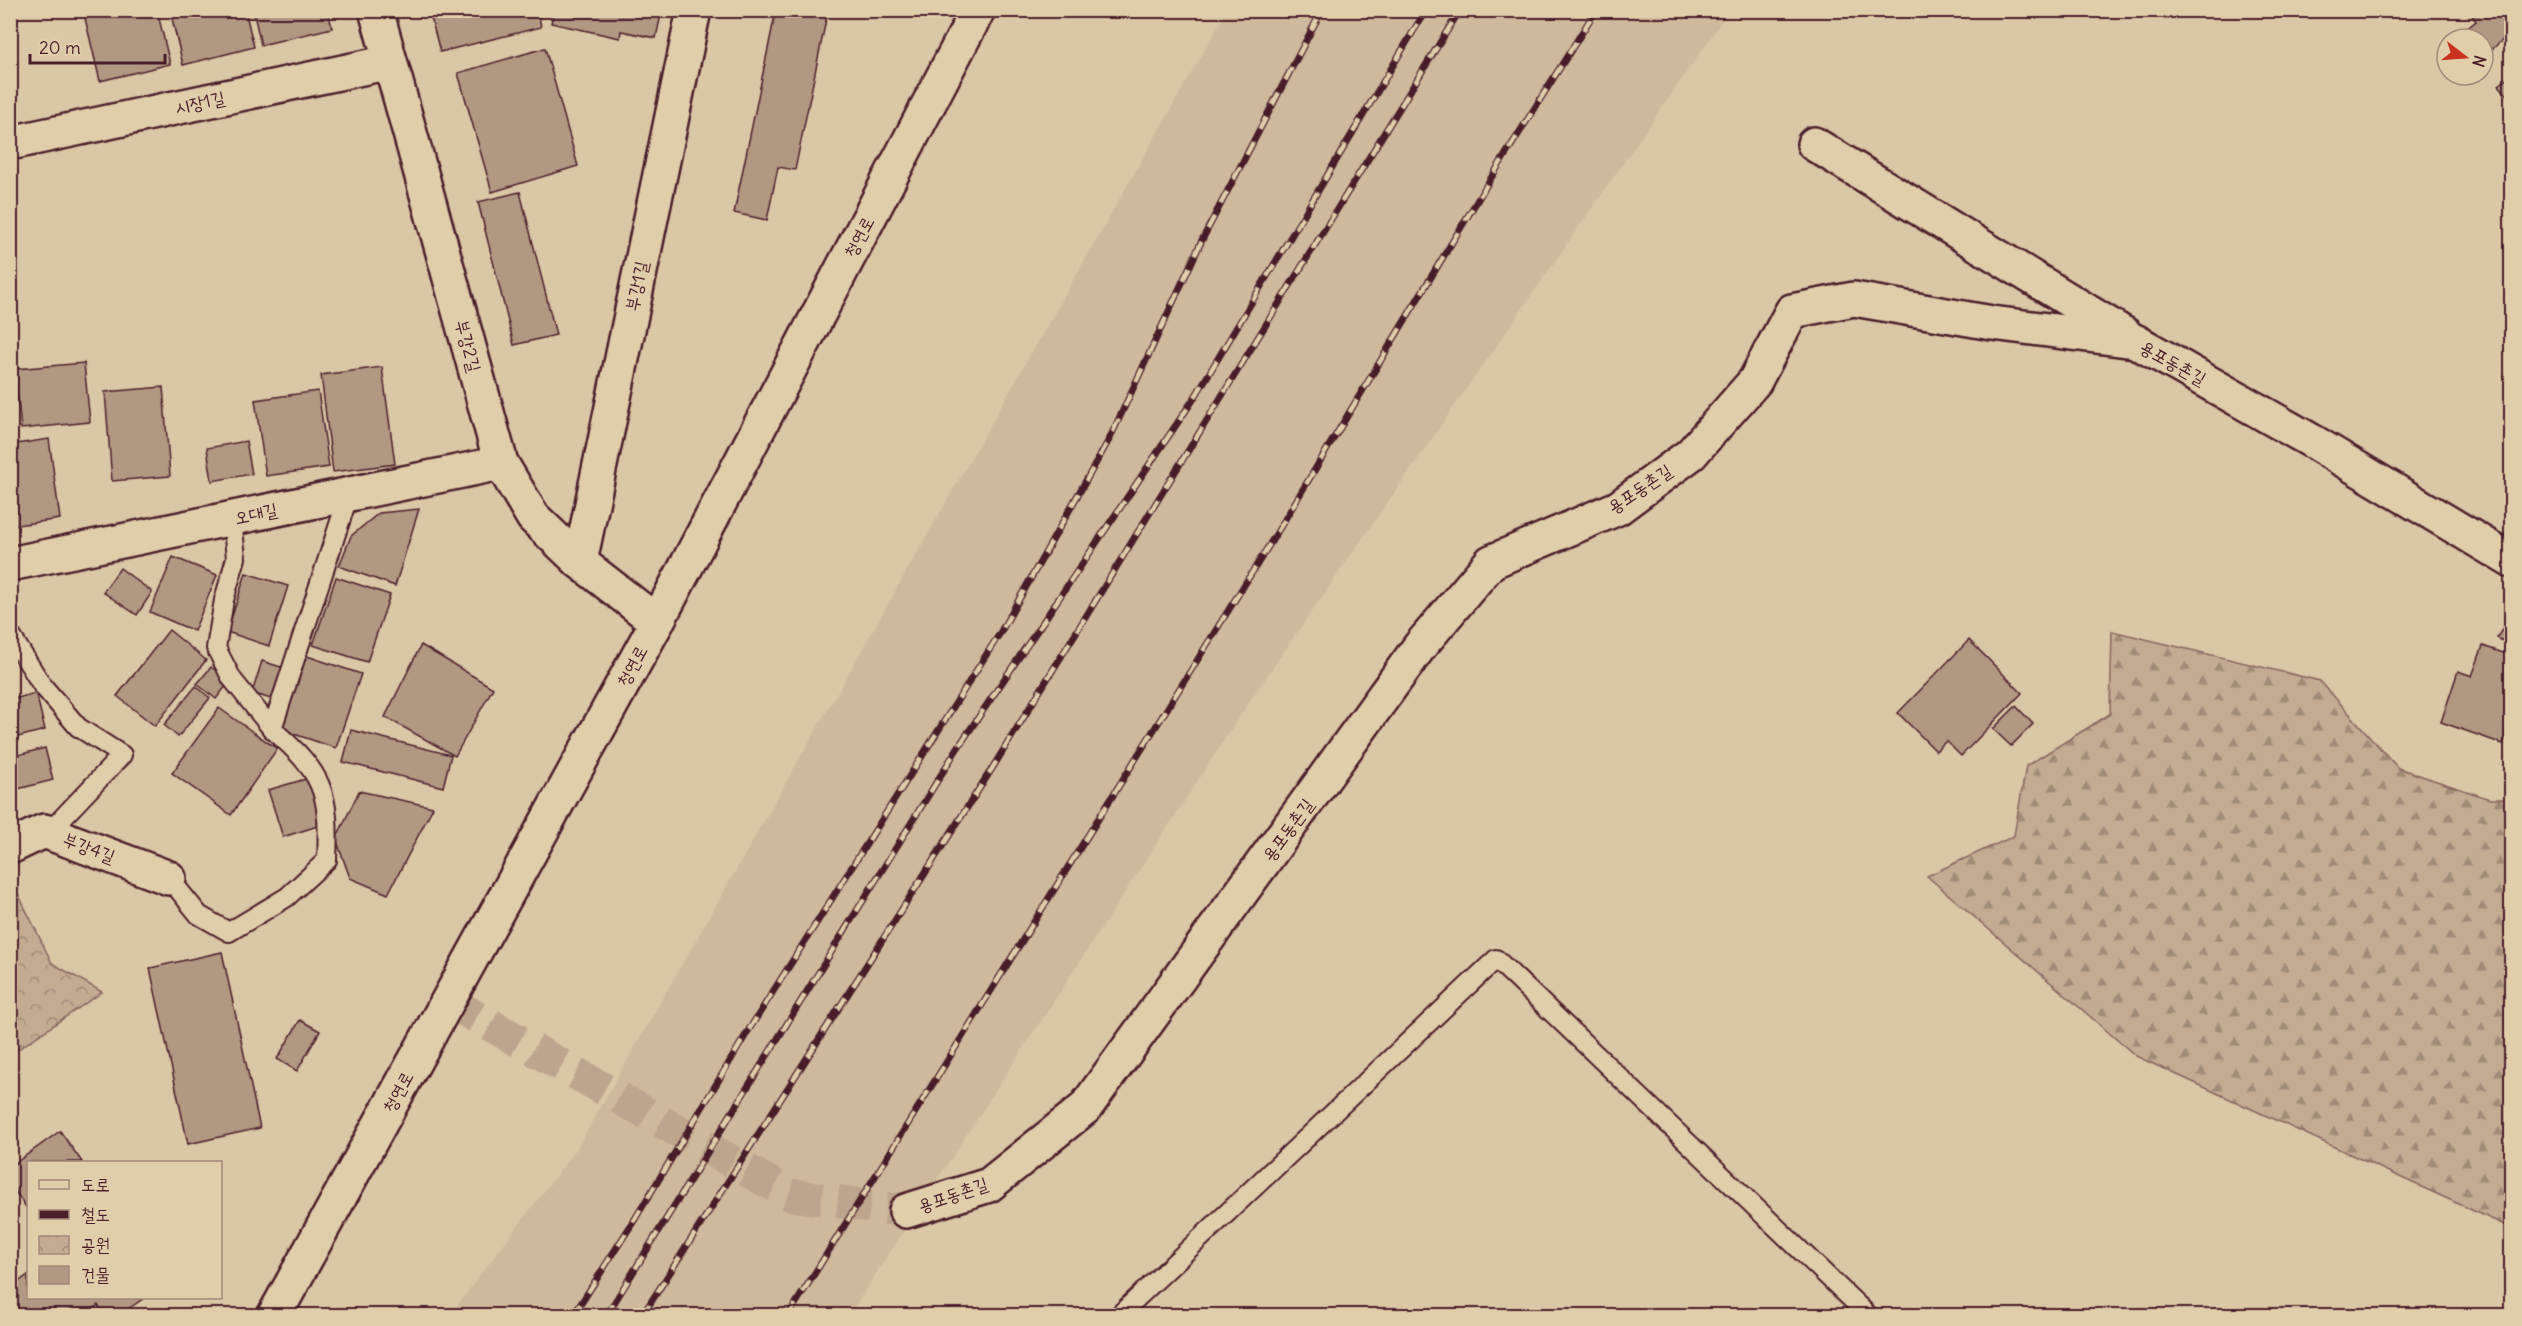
<svg xmlns="http://www.w3.org/2000/svg" width="2522" height="1326" font-family="Delius,'Poor Story',sans-serif">
  <defs>
    <pattern id="forest-firs" width="22" height="20" patternUnits="userSpaceOnUse" patternTransform="scale(1.5)"><rect width="22" height="20" fill="#c3ab92"/><path d="M5 1l3.5 6h-7zM16 11l3.5 6h-7z" fill="#a08b77"/></pattern>
    <pattern id="park-crowns" width="20" height="18" patternUnits="userSpaceOnUse" patternTransform="scale(1.5)"><rect width="20" height="18" fill="#c3ab92"/><path d="M2 6a3 3 0 1 1 6 0M12 15a3 3 0 1 1 6 0" fill="none" stroke="#a08b77"/></pattern>
  </defs>
  <rect width="100%" height="100%" fill="#dac7a6"/>
  <filter id="ink" filterUnits="userSpaceOnUse"><feTurbulence type="fractalNoise" baseFrequency=".0167" numOctaves="2"/><feDisplacementMap in="SourceGraphic" scale="12" xChannelSelector="R" yChannelSelector="G"/><feConvolveMatrix kernelMatrix="1 2 1 2 8 2 1 2 1" color-interpolation-filters="sRGB"/></filter>
  <g filter="url(#ink)">
    <path fill="#ceb99c" d="M1227 11H1729L1253 696 849 1315 449 1316 577 1148Z"/>
    <path fill="url(#forest-firs)" stroke="#86655e" stroke-width="1.5" d="M2112 631 2320 681 2398 768 2490 799H2511V1228L2136 1056 1927 876 2014 836 2026 766 2110 714Z"/>
    <path fill="url(#park-crowns)" stroke="#86655e" stroke-width="1.5" d="M12 881 52 963 102 992 11 1054Z"/>
    <g fill="#b19883" stroke="#4a1f2b" stroke-width="1.5">
      <path d="M83 10H157L170 64 100 81Z"/>
      <path d="M170 10H245L254 47 183 65Z"/>
      <path d="M253 10H328L332 28 261 45Z"/>
      <path d="M429 10H542L538 11 541 27 440 52Z"/>
      <path d="M554 10H662L656 38 621 31 620 38 551 23Z"/>
      <path d="M776 10H828L795 170 778 167 767 220 734 213Z"/>
      <path d="M2468 10H2512V32L2484 56 2483 39H2470L2464 31 2476 21Z"/>
      <path d="M545 48 578 166 492 192 458 73Z"/>
      <path d="M2512 75V101L2499 85Z"/>
      <path d="M520 192 556 335 514 345 478 202Z"/>
      <path d="M84 363 90 422 21 429 15 369Z"/>
      <path d="M382 367 395 464 333 472 321 375Z"/>
      <path d="M163 387 170 476 112 481 105 392Z"/>
      <path d="M318 391 329 467 266 476 255 400Z"/>
      <path d="M49 439 60 519 10 526V445Z"/>
      <path d="M246 441 252 474 212 481 207 448Z"/>
      <path d="M419 509 395 586 339 566 351 536 379 513Z"/>
      <path d="M173 557 217 575 194 631 150 612Z"/>
      <path d="M120 568 152 592 137 615 103 592Z"/>
      <path d="M246 573 288 586 269 646 227 632Z"/>
      <path d="M336 577 390 595 367 662 313 645Z"/>
      <path d="M2512 612V646L2497 638Z"/>
      <path d="M169 630 206 660 155 726 117 696Z"/>
      <path d="M1969 640 2022 693 1961 756 1946 741 1936 751 1898 713Z"/>
      <path d="M421 645 493 688 455 756 385 717Z"/>
      <path d="M2483 646 2512 656V719L2503 744 2441 722 2458 671 2472 676Z"/>
      <path d="M304 655 361 674 336 748 279 729Z"/>
      <path d="M262 661 284 668 274 700 252 693Z"/>
      <path d="M211 667 230 681 216 699 197 684Z"/>
      <path d="M196 686 210 698 178 737 164 725Z"/>
      <path d="M36 693 45 730 10 739V700Z"/>
      <path d="M2016 706 2033 724 2011 746 1993 729Z"/>
      <path d="M219 708 277 749 231 815 172 773Z"/>
      <path d="M351 730 451 755 443 787 343 762Z"/>
      <path d="M45 748 53 780 10 791V757Z"/>
      <path d="M309 778 324 824 283 837 268 790Z"/>
      <path d="M359 791 433 807 388 894 350 878 336 839Z"/>
      <path d="M222 952 260 1128 188 1144 150 968Z"/>
      <path d="M300 1020 320 1031 297 1071 277 1059Z"/>
      <path d="M60 1131 82 1162H28V1210L10 1184V1167Z"/>
      <path d="M28 1275V1298H144L118 1316H105L98 1305 84 1316H10V1288Z"/>
    </g>
    <g fill="none" stroke-linecap="round" stroke-linejoin="round">
      <path stroke="#bda58d" stroke-width="33" stroke-dasharray="33 16" stroke-linecap="butt" d="M448 1001 791 1195 906 1211"/>
      <g stroke="#4a1f2b" stroke-width="22">
        <g id="service">
          <path d="M232 519 236 558 224 600 216 648 232 679 272 729 349 494"/>
          <path d="M10 634 42 685 78 727 122 755 48 833"/>
          <path d="M169 878 199 915 229 932 287 897 327 860C330 792 324 774 272 729"/>
          <path d="M1118 1316 1496 959 1869 1316"/>
        </g>
      </g>
      <g stroke="#4a1f2b" stroke-width="38">
        <g id="minor">
          <path d="M376 10 501 463 533 517 580 562 657 622"/>
          <path d="M10 143 390 62"/>
          <path d="M1814 144 2126 335"/>
          <path d="M580 562 694 10"/>
          <path d="M10 564 501 463"/>
          <path d="M10 847 44 831 169 878"/>
          <path d="M906 1211 989 1185 1085 1108 1420 646 1491 562 1618 508 1691 454 1755 381 1792 311 1854 299 1992 323 2135 341 2310 440 2512 561"/>
        </g>
      </g>
      <g stroke="#4a1f2b" stroke-width="38">
        <path id="secondary" d="M274 1316 657 622 978 10"/>
      </g>
      <use href="#service" stroke="#e0ceab" stroke-width="18"/>
      <use href="#minor" stroke="#e0ceab" stroke-width="33"/>
      <use href="#secondary" stroke="#e0ceab" stroke-width="33"/>
      <g stroke="#4a1f2b" stroke-width="7">
        <g id="rail">
          <path d="M573 1316 635 1219 750 1028 1000 633 1110 438 1202 240 1322 10"/>
          <path d="M606 1316 957 749 1195 397 1426 10"/>
          <path d="M642 1316 993 767 1460 10"/>
          <path d="M788 1316 1276 534 1486 186 1596 10"/>
        </g>
      </g>
      <use href="#rail" stroke="#e0ceab" stroke-width="4.5" stroke-dasharray="14" stroke-linecap="butt"/>
    </g>
  </g>
  <g text-anchor="middle" stroke-width="4.5" stroke-linejoin="round" paint-order="stroke">
    <g font-size="18" fill="#4a1f2b" stroke="#e0ceab">
      <text transform="translate(200 103) rotate(-12)" y="6">시장1길</text>
      <text transform="translate(859 237) rotate(-62)" y="6">청연로</text>
      <text transform="translate(637 286) rotate(-78)" y="6">부강1길</text>
      <text transform="translate(468 346) rotate(75)" y="6">부강2길</text>
      <text transform="translate(2173 363) rotate(29)" y="6">용포동촌길</text>
      <text transform="translate(1640 489) rotate(-34)" y="6">용포동촌길</text>
      <text transform="translate(256 514) rotate(-12)" y="6">오대길</text>
      <text transform="translate(632 666) rotate(-61)" y="6">청연로</text>
      <text transform="translate(1288 830) rotate(-54)" y="6">용포동촌길</text>
      <text transform="translate(89 848) rotate(21)" y="6">부강4길</text>
      <text transform="translate(398 1092) rotate(-61)" y="6">청연로</text>
      <text transform="translate(953 1195) rotate(-19)" y="6">용포동촌길</text>
    </g>
  </g>
  <rect width="2522" height="1326" fill="none" stroke="#e0ceab" stroke-width="36"/>
  <rect x="18" y="18" width="2486" height="1290" fill="none" stroke="#4a1f2b" stroke-width="2" filter="url(#ink)"/>
  <rect x="27" y="1161" width="195" height="138" fill="#e0ceab" stroke="#a48878" stroke-width="1.5"/>
  <rect x="39" y="1180" width="30" height="9" fill="#e0ceab" stroke="#a48878" stroke-width="1.5"/>
  <text x="81" y="1191" font-size="18" fill="#4a1f2b">도로</text>
  <rect x="39" y="1210" width="30" height="9" fill="#4a1f2b" stroke="#a48878" stroke-width="1.5"/>
  <text x="81" y="1221" font-size="18" fill="#4a1f2b">철도</text>
  <rect x="39" y="1236" width="30" height="18" fill="url(#park-crowns)" stroke="#a48878" stroke-width="1.5"/>
  <text x="81" y="1251" font-size="18" fill="#4a1f2b">공원</text>
  <rect x="39" y="1266" width="30" height="18" fill="#b19883" stroke="#a48878" stroke-width="1.5"/>
  <text x="81" y="1281" font-size="18" fill="#4a1f2b">건물</text>
  <g transform="translate(2465 57) rotate(107)"><circle r="28" fill="#e0ceab" stroke="#a48878" stroke-width="1.5"/>
  <path d="M0-4.5L10 22L0 15L-10 22Z" fill="#c8321e"/>
  <text y="-9" font-size="16" font-weight="bold" text-anchor="middle" fill="#4a1f2b">N</text>
  </g>
  <path d="M30 54v9h135v-9" fill="none" stroke="#4a1f2b" stroke-width="3"/>
  <text x="39" y="54" font-size="18" fill="#4a1f2b" stroke="#e0ceab" stroke-width="4.5" paint-order="stroke">20 m</text>
</svg>
